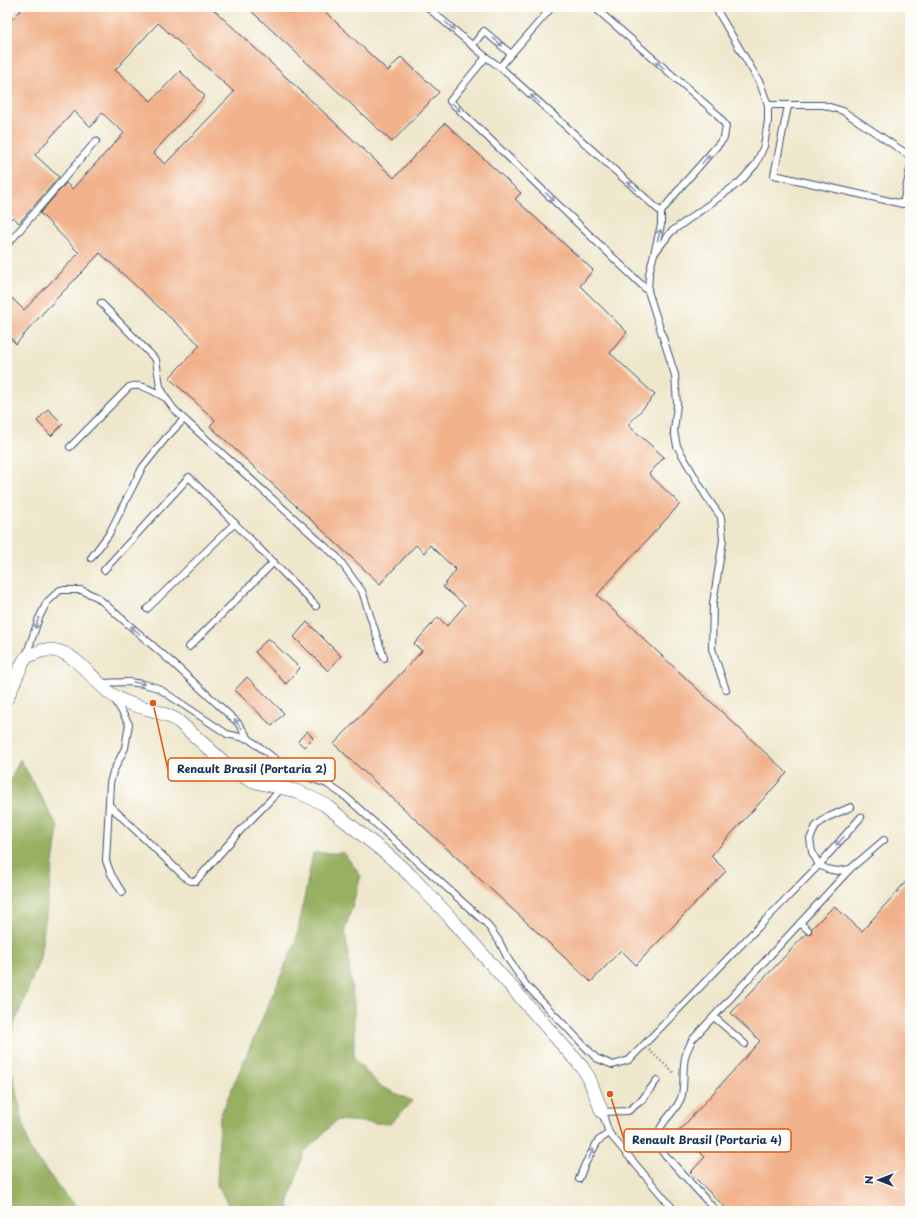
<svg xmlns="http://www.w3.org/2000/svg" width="917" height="1218" font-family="'Playpen Sans',sans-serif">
  <rect width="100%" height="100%" fill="#fdfcf7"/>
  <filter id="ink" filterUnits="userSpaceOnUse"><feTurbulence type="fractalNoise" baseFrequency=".025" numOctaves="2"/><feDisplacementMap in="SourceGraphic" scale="8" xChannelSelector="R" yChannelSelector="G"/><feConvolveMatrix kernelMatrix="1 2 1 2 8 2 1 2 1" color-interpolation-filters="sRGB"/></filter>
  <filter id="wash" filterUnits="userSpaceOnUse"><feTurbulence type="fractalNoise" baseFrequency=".012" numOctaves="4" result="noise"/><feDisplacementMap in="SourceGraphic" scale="16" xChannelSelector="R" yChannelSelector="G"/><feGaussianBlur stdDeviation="0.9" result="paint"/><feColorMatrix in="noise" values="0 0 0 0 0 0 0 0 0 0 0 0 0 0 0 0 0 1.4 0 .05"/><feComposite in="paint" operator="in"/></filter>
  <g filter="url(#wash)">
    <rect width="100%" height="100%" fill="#efe7cc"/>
    <g fill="#98b062" stroke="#5a7060">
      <path d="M20 759 58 827 40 958 7 1044V788Z"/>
      <path d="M313 853H344L361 876 345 930 354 1005V1059L380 1086 412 1101 390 1124 337 1120 304 1152 288 1204 290 1211H232L217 1185 220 1116 296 941Z"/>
      <path d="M7 1050 29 1148 65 1195 82 1211H7Z"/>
    </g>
    <g id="blocks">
      <g fill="#f1b18a" fill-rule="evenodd">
        <path d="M24 7H211L394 178 445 123 521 193 515 199 593 270 580 286 627 332 610 353 655 395 628 425 664 457 649 474 680 504 597 595 787 773 711 856 726 871 636 965 621 950 591 982 334 744 422 651 414 644 438 617 447 626 465 605 443 587 456 570 430 545 424 553 416 545 380 584 210 426 215 420 169 378 200 345 100 253 42 314 16 344 7 334V293L24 310 79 253 40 213 66 183 72 189 124 133 102 113 91 127 74 111 35 155 59 177 19 223 13 217 7 223V24ZM158 23 234 92 165 164 153 153 205 96 180 71 151 101 115 70Z"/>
        <path d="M247 7H320L388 71 401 57 439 92 392 142Z"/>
        <path d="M48 409 63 424 51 436 37 421Z"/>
        <path d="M307 622 341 656 328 671 294 637Z"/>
        <path d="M268 638 300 668 286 684 255 652Z"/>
        <path d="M247 677 284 713 272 726 235 690Z"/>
        <path d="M307 731 313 738 304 747 298 741Z"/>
        <path d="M910 877V1211H729L690 1173 705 1157 679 1131 760 1041 731 1013 806 934 811 933 812 928 834 906 862 931Z"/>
      </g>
    </g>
  </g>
  <g filter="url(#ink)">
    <use href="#blocks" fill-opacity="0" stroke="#3b4b6e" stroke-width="1"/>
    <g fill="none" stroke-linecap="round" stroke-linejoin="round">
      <g stroke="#3b4b6e" stroke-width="8">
        <g id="lane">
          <path d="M427 7 486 57"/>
          <path d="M594 7 717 114 726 126 724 138 680 188 661 212V225L649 274 648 291 675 375 677 404 674 431 677 446 706 496 721 517 723 540 713 603 712 649 726 690"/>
          <path d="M472 46 484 31 511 54"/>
          <path d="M500 67 552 7"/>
          <path d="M768 105H823L843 111 910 156"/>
          <path d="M788 106 774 175 903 204 910 169"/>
          <path d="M7 245 96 141"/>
          <path d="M654 254 671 232 740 182 756 164 764 146 768 121V105L760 83 715 7"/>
          <path d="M648 291 450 101 486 57 500 67 661 212"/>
          <path d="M184 419 338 558 362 591 384 658"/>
          <path d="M70 447 129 387C142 382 155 393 166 398"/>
          <path d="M91 558 109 534 142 468 165 439 184 419 173 408 166 398 160 386 156 360 101 303"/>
          <path d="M104 570 189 477 316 606"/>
          <path d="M147 609 235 523"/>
          <path d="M189 647 274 562"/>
          <path d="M26 656 39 618 47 602 60 590H81L97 597 175 665 238 723 249 739 227 734 158 688 144 684 128 682 101 683"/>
          <path d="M115 700 129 724 125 748 113 772 110 783 106 861 111 874 122 892"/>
          <path d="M249 739 291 771 327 784 346 797 486 923 499 941 508 959 526 985 596 1058 613 1065 629 1060 819 865 861 817"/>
          <path d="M109 805 187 879 191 881H196L239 832 282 788"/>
          <path d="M851 807 826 818 816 826 810 839 812 852 819 865 827 869 837 871 850 869 884 840"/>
          <path d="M800 923 808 930"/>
          <path d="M714 1017 745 1044"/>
          <path d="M657 1080 642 1100 628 1111 602 1112 609 1133 675 1211"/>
          <path d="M579 1179 585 1164 598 1141 609 1133"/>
          <path d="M716 1211 660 1149C651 1125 674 1117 681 1098 686 1084 681 1068 686 1054 687 1050 690 1045 692 1040L850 869"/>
        </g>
      </g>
      <g stroke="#3b4b6e" stroke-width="14">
        <path id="street" d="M7 698C13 686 18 671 25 659 28 655 36 653 41 651 72 644 90 678 111 694 129 708 157 707 178 721L227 765 238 773 248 779 260 783 296 791 324 804 389 856 411 876 448 915 582 1067 589 1078 602 1112"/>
      </g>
      <g stroke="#3b4b6e" stroke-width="2" stroke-dasharray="1 3" stroke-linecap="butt">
        <path d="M649 1050 675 1074"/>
        <path d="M637 1152 651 1145"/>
      </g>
      <use href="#lane" stroke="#fff" stroke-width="6"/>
      <use href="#street" stroke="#fff" stroke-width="13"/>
    </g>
    <defs><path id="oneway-shaft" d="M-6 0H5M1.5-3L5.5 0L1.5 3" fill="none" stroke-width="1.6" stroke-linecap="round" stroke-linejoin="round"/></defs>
    <g stroke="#8d97ae">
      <use href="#oneway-shaft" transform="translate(450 26) rotate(41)"/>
      <use href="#oneway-shaft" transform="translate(498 42) rotate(41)"/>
      <use href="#oneway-shaft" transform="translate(660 65) rotate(-139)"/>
      <use href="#oneway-shaft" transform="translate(535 99) rotate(-138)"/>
      <use href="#oneway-shaft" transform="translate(456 107) rotate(44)"/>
      <use href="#oneway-shaft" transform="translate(706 159) rotate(-48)"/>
      <use href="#oneway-shaft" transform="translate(632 186) rotate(-138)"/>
      <use href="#oneway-shaft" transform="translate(550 197) rotate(44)"/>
      <use href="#oneway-shaft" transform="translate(659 235) rotate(-74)"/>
      <use href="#oneway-shaft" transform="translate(37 623) rotate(108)"/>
      <use href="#oneway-shaft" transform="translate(135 630) rotate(-139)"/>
      <use href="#oneway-shaft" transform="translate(139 683) rotate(8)"/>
      <use href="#oneway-shaft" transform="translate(238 724) rotate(-130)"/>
      <use href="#oneway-shaft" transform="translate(840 841) rotate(132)"/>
      <use href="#oneway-shaft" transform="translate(591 1154) rotate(-61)"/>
    </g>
  </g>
  <path fill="none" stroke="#de5710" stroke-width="1.5" d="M153 703L168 770M610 1094L624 1140"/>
  <g fill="#de5710" stroke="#fdfcf7" stroke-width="1.5">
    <circle cx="153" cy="703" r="4"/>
    <circle cx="610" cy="1094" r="4"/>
  </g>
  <g fill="#fdfcf7" stroke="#de5710" stroke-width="1.5">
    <rect x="168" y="758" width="167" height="23" rx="4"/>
    <rect x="624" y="1129" width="167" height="23" rx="4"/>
  </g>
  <g font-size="11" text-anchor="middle" font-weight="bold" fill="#1b2f5e">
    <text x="252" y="773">Renault Brasil (Portaria 2)</text>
    <text x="707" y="1144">Renault Brasil (Portaria 4)</text>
  </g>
  <rect width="917" height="1218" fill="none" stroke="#fdfcf7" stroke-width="24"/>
  <g transform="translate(879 1180) rotate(270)" stroke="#fdfcf7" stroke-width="3" paint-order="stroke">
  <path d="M0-3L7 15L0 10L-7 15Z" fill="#1b2f5e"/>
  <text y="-6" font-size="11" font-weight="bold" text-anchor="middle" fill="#1b2f5e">N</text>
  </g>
</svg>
